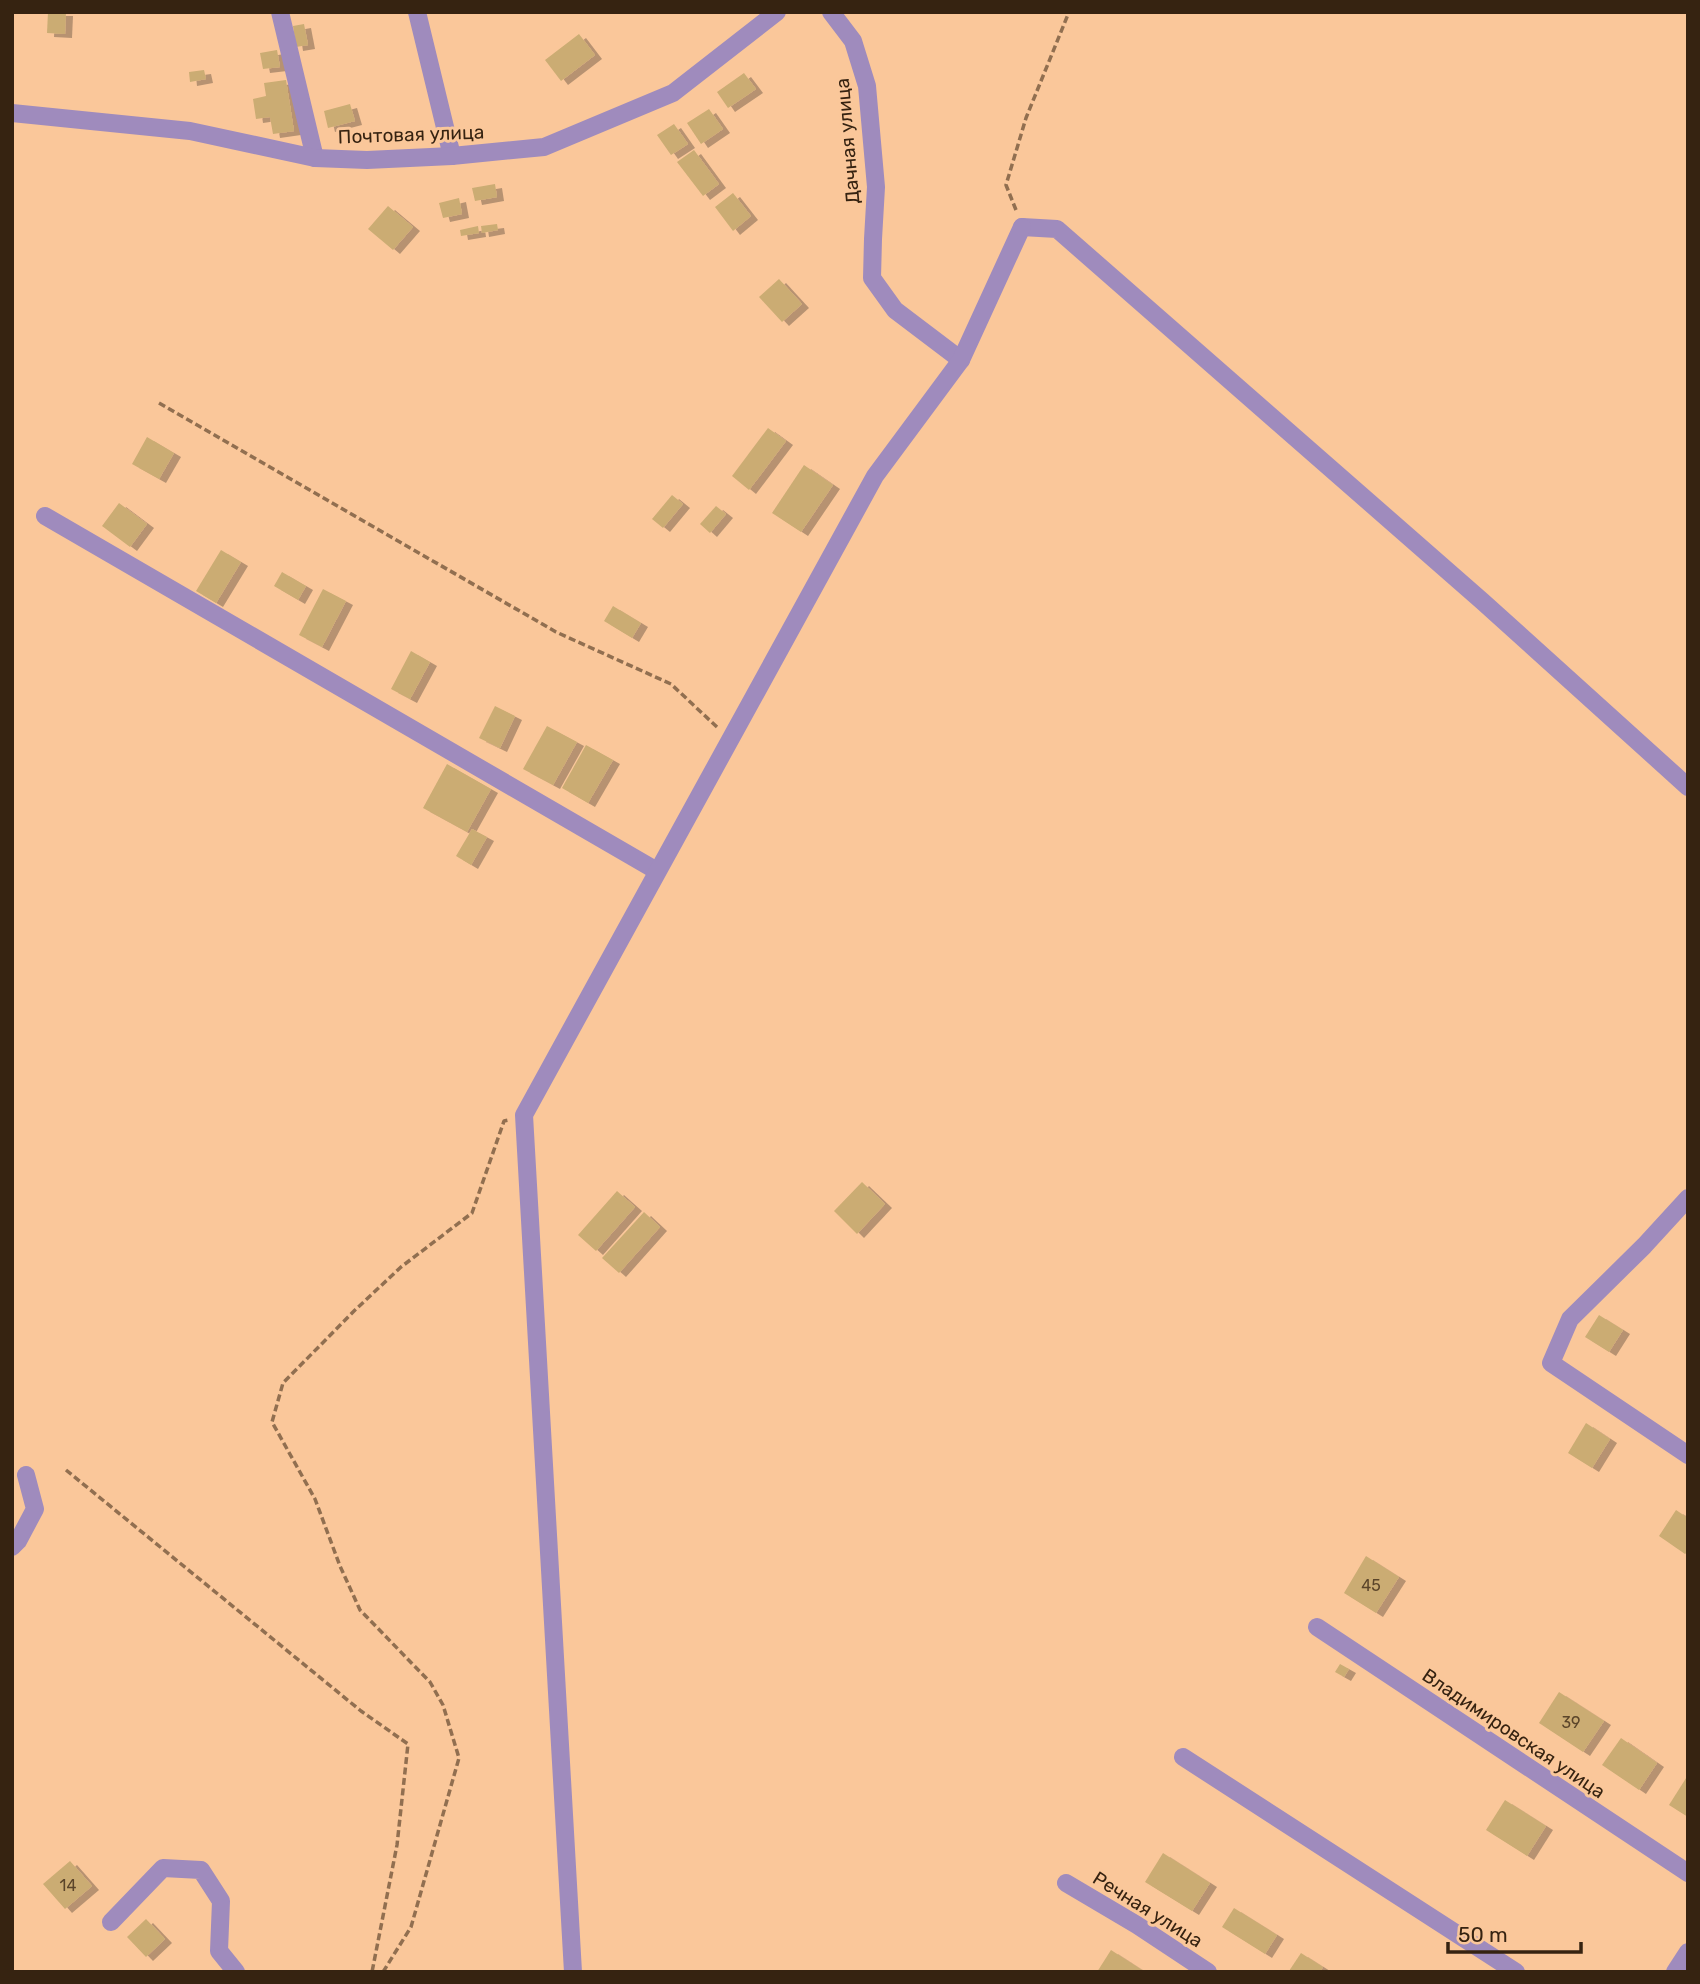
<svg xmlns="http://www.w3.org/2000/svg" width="1700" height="1984" font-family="Rubik,sans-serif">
  <defs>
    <filter id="shadow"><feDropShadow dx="7" dy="4" stdDeviation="0" flood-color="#0004"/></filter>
  </defs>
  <rect width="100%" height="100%" fill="#fac79a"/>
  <g fill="#cbac73" filter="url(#shadow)">
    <path d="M48 12H66L65 34 47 33Z"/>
    <path d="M304 24 308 45 296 47 293 26Z"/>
    <path d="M579 34 595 55 561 81 545 60Z"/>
    <path d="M277 50 280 67 263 69 260 53Z"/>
    <path d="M204 70 206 79 190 82 189 72Z"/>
    <path d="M744 73 756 89 728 108 717 92Z"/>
    <path d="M286 80 294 131 273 134 270 117 256 119 253 99 266 96 264 83Z"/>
    <path d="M350 104 355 121 328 128 324 111Z"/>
    <path d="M709 109 723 129 701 144 687 123Z"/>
    <path d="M674 124 688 144 671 155 657 135Z"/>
    <path d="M694 150 719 184 703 196 677 162Z"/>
    <path d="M495 184 497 197 475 201 472 188Z"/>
    <path d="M733 193 751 216 733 231 715 207Z"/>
    <path d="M459 198 462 214 443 218 439 203Z"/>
    <path d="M388 206 413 227 393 250 368 229Z"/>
    <path d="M497 224 498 230 482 233 481 226Z"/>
    <path d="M478 226 479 233 461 236 460 230Z"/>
    <path d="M779 279 802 304 782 322 759 297Z"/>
    <path d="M768 428 786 441 749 490 732 476Z"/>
    <path d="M147 437 174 453 159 479 132 464Z"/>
    <path d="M804 465 833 485 801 532 772 513Z"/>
    <path d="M672 495 683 504 663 528 652 519Z"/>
    <path d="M119 503 147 524 130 547 102 526Z"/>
    <path d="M716 506 726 514 710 533 700 524Z"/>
    <path d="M221 550 241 562 216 603 196 591Z"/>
    <path d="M282 572 306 586 298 600 274 586Z"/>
    <path d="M323 589 346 601 322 647 299 635Z"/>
    <path d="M613 606 641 623 632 638 604 621Z"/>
    <path d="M411 651 430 662 410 699 391 689Z"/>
    <path d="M495 706 515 716 500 748 479 738Z"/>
    <path d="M547 726 577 742 553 785 523 769Z"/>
    <path d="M586 745 613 760 588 803 562 788Z"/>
    <path d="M447 764 491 789 467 832 423 808Z"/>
    <path d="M472 829 487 837 471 865 456 856Z"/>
    <path d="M862 1182 885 1204 857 1234 834 1211Z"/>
    <path d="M617 1191 635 1207 596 1251 578 1235Z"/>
    <path d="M644 1212 660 1227 619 1273 602 1258Z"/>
    <path d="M1599 1315 1623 1330 1609 1352 1585 1337Z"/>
    <path d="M1586 1423 1610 1439 1592 1468 1568 1453Z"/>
    <path d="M1676 1510 1688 1518V1550L1685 1554 1659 1536Z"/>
    <path d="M1366 1556 1399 1577 1376 1613 1344 1593Z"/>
    <path d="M1340 1664 1349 1669 1344 1677 1335 1672Z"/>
    <path d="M1559 1692 1604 1721 1583 1752 1539 1723Z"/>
    <path d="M1621 1738 1657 1763 1639 1790 1602 1765Z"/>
    <path d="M1688 1775V1817L1669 1805Z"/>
    <path d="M1505 1800 1546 1826 1527 1856 1486 1830Z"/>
    <path d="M1163 1853 1210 1883 1192 1911 1145 1882Z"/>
    <path d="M70 1861 92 1886 65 1909 43 1884Z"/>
    <path d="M1234 1908 1277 1935 1265 1954 1222 1927Z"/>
    <path d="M146 1919 165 1939 146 1957 127 1937Z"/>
    <path d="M1111 1950 1145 1972H1097Z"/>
    <path d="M1301 1953 1323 1967 1320 1972 1289 1971Z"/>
  </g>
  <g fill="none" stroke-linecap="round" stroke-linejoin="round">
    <g stroke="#916f50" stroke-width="3.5" stroke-dasharray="7 3.5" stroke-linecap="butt">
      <path d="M1016 210 1006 185 1026 118 1069 12"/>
      <path d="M159 403 556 632 671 684 718 728"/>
      <path d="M66 1470 361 1711 408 1744 397 1845 372 1972"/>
      <path d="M383 1972 411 1927 459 1758 443 1705 430 1682 360 1610 340 1566 315 1499 272 1422 283 1383 354 1311 401 1267 472 1213 504 1121 509 1120"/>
    </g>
    <g stroke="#9f8bbd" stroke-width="18">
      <path d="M280 12 315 158"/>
      <path d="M417 12 452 156"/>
      <path d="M831 12 853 41 867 86 876 187 873 239 872 278 895 310 961 360"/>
      <path d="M12 113 190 131 315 158 367 160 452 156 544 147 673 93 777 12"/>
      <path d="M1022 227 1057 229 1482 601 1688 787"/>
      <path d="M45 516 657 871"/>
      <path d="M1688 1198 1644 1246 1570 1319 1551 1363 1688 1455"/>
      <path d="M12 1547 18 1541 35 1509 26 1475"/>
      <path d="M1317 1627 1688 1873"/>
      <path d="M1183 1757 1516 1972"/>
      <path d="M1066 1883 1137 1925 1208 1972"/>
      <path d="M111 1922 163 1868 201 1870 221 1901 219 1951 236 1972"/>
      <path d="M1675 1972 1688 1952"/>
    </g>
    <path stroke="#9f8bbd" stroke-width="18" d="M573 1972 524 1115 875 476 961 360 1022 227"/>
  </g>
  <g text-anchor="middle" stroke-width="6" stroke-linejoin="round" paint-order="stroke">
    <g font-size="16" fill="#5b452a">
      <text x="1371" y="1591">45</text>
      <text x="1571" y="1728">39</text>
      <text x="68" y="1891">14</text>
    </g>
    <g font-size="19" fill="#362311" stroke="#fac79a">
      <text transform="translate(411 134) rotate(-2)" y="7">Почтовая улица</text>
      <text transform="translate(847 141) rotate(-95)" y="7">Дачная улица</text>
      <text transform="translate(1514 1733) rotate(34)" y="7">Владимировская улица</text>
      <text transform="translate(1148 1909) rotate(32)" y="7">Речная улица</text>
    </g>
  </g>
  <rect width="1700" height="1984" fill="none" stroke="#362311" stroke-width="28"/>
  <path d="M1448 1942v10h133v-10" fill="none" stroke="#362311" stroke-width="3.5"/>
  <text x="1458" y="1942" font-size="21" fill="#362311" stroke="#fac79a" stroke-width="5" paint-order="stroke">50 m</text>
</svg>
